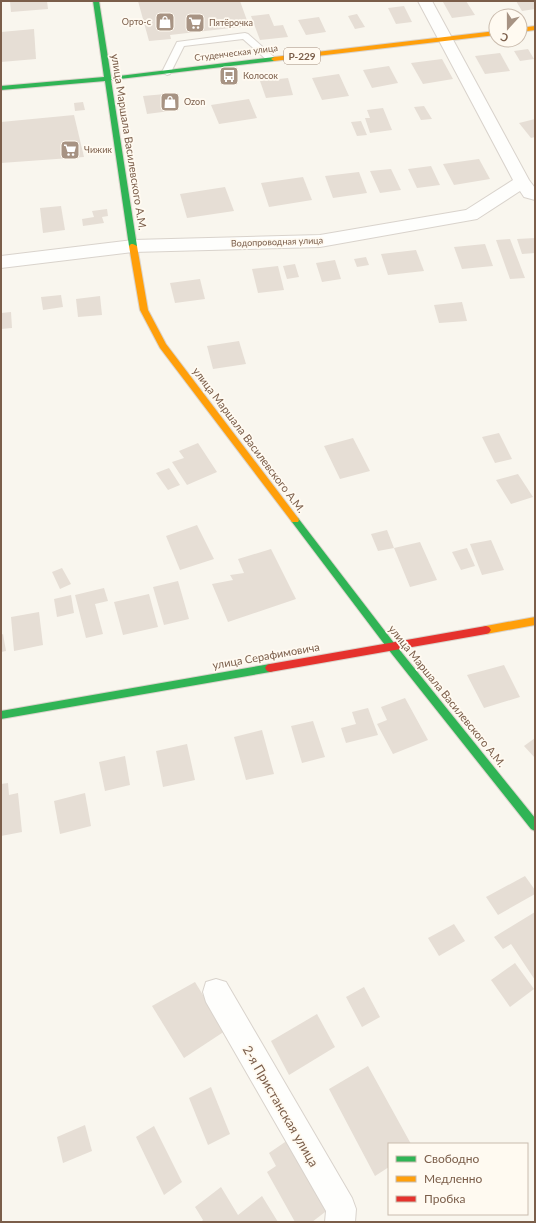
<svg xmlns="http://www.w3.org/2000/svg" width="536" height="1223" font-family="Lato,sans-serif">
  <rect width="100%" height="100%" fill="#f9f6ee"/>
  <g fill="#e6ded5">
    <path d="M10 1H47L48 9 11 12Z"/>
    <path d="M138 1H240L249 26 170 35 171 39 149 41Z"/>
    <path d="M452 1H466L475 15 452 18 443 2Z"/>
    <path d="M516 1H535V9L522 11Z"/>
    <path d="M404 6 412 22 396 24 388 8Z"/>
    <path d="M269 14 274 26 283 25 288 37 260 40 251 16Z"/>
    <path d="M357 14 365 27 355 29 348 16Z"/>
    <path d="M319 17 326 32 306 35 298 20Z"/>
    <path d="M34 29 36 59 1 62V32Z"/>
    <path d="M528 49 534 59 520 61 514 51Z"/>
    <path d="M500 53 510 71 485 74 475 56Z"/>
    <path d="M442 59 453 79 423 84 411 63Z"/>
    <path d="M389 66 398 83 372 88 363 70Z"/>
    <path d="M339 74 349 96 322 100 312 78Z"/>
    <path d="M288 78 293 95 266 98 260 81Z"/>
    <path d="M165 94 170 111 147 114 143 96Z"/>
    <path d="M249 99 257 118 219 124 211 105Z"/>
    <path d="M83 102 85 110 75 111 74 103Z"/>
    <path d="M424 106 432 119 421 120 414 107Z"/>
    <path d="M383 108 392 130 370 133 365 118H370L367 110Z"/>
    <path d="M74 115 84 157 1 163V122Z"/>
    <path d="M535 119V137L531 138 519 123Z"/>
    <path d="M361 121 367 135 357 136 351 122Z"/>
    <path d="M479 159 490 179 454 185 443 164Z"/>
    <path d="M431 166 440 185 417 188 408 169Z"/>
    <path d="M391 169 401 190 380 193 370 171Z"/>
    <path d="M359 172 367 193 333 198 325 176Z"/>
    <path d="M303 177 312 200 269 207 261 183Z"/>
    <path d="M225 187 234 211 187 218 180 194Z"/>
    <path d="M61 206 65 230 43 233 40 208Z"/>
    <path d="M107 209 108 216 102 217 104 223 83 226 82 219 94 217 92 211Z"/>
    <path d="M535 238V253L522 254 517 239Z"/>
    <path d="M510 239 525 278 510 279 496 240Z"/>
    <path d="M485 244 493 266 462 269 454 247Z"/>
    <path d="M416 250 424 271 388 275 381 254Z"/>
    <path d="M366 257 369 265 357 267 354 259Z"/>
    <path d="M335 260 341 279 322 282 316 263Z"/>
    <path d="M295 264 299 277 287 279 283 266Z"/>
    <path d="M278 266 284 290 258 293 252 269Z"/>
    <path d="M200 279 205 299 175 303 170 283Z"/>
    <path d="M61 295 63 307 43 310 41 297Z"/>
    <path d="M100 296 102 315 78 317 76 299Z"/>
    <path d="M462 302 467 321 439 323 434 305Z"/>
    <path d="M11 312 12 328 1 329V313Z"/>
    <path d="M239 341 246 364 213 369 207 346Z"/>
    <path d="M499 433 512 459 495 463 482 437Z"/>
    <path d="M353 438 370 471 340 479 324 446Z"/>
    <path d="M198 443 217 472 187 485 172 462 184 458 179 451Z"/>
    <path d="M169 468 180 485 168 490 156 473Z"/>
    <path d="M518 474 533 497 511 504 496 480Z"/>
    <path d="M197 525 214 559 180 570 166 536Z"/>
    <path d="M387 530 394 548 420 542 437 580 410 587 394 548 378 551 371 534Z"/>
    <path d="M491 540 504 570 482 575 470 544Z"/>
    <path d="M467 548 475 566 461 570 452 552Z"/>
    <path d="M271 549 296 599 228 622 212 584 233 580 230 575 244 573 238 559Z"/>
    <path d="M62 568 71 584 60 589 52 572Z"/>
    <path d="M178 581 189 619 164 625 153 587Z"/>
    <path d="M104 588 108 601 95 604 103 634 86 638 75 595Z"/>
    <path d="M149 594 158 627 123 635 114 602Z"/>
    <path d="M71 595 74 613 57 617 54 599Z"/>
    <path d="M39 612 43 645 14 651 11 617Z"/>
    <path d="M3 634 6 651 1 652V635Z"/>
    <path d="M504 665 520 697 484 708 467 675Z"/>
    <path d="M405 698 428 740 393 754 377 724 387 720 381 707Z"/>
    <path d="M368 708 378 735 346 743 341 728 356 724 352 712Z"/>
    <path d="M313 721 325 757 302 763 291 726Z"/>
    <path d="M262 730 274 774 246 780 234 737Z"/>
    <path d="M535 738V758L524 746Z"/>
    <path d="M187 744 195 780 163 787 156 751Z"/>
    <path d="M125 756 130 785 105 791 99 762Z"/>
    <path d="M8 783 9 795 18 793 22 832 1 836V784Z"/>
    <path d="M85 793 91 826 60 834 54 801Z"/>
    <path d="M525 876 535 890V894L498 915 486 897Z"/>
    <path d="M535 912V980L511 944 503 949 494 937Z"/>
    <path d="M454 924 465 941 439 956 428 938Z"/>
    <path d="M515 963 534 989 510 1007 491 980Z"/>
    <path d="M195 982 225 1031 184 1058 152 1006Z"/>
    <path d="M364 987 380 1017 362 1027 346 997Z"/>
    <path d="M317 1014 335 1047 289 1075 271 1041Z"/>
    <path d="M368 1066 411 1144H389V1167L375 1176 329 1089Z"/>
    <path d="M211 1087 230 1134 208 1145 189 1098Z"/>
    <path d="M85 1125 92 1151 63 1163 57 1137Z"/>
    <path d="M154 1126 182 1182 164 1195 136 1137Z"/>
    <path d="M288 1140 329 1209 312 1222H295L267 1172 276 1166 269 1153Z"/>
    <path d="M221 1187 238 1215 262 1196 278 1222H201L203 1220 195 1207Z"/>
  </g>
  <g fill="none" stroke-linecap="round" stroke-linejoin="round">
    <g stroke="#d9d3cc" stroke-width="2">
      <path id="lane" d="M245 33 248 34 274 57 276 59 274 61H268L243 39 184 46 170 74 167 75 162 72 177 42Z"/>
    </g>
    <g stroke="#d9d3cc" stroke-width="2">
      <g id="street">
        <path d="M418 1H432L529 180 535 188V200L524 197 520 191 477 219 320 247 133 252 1 268V256L133 240 320 235 466 210 513 180Z"/>
        <path d="M216 979 226 982 352 1198 356 1209 355 1222H325L326 1211 206 1002 203 992 206 982Z"/>
      </g>
    </g>
    <g stroke="#dad3cb" stroke-width="2">
      <g id="fast">
        <path d="M93 1H99L111 77 274 57 277 59 274 61 111 80 137 246 133 248 129 246 105 81 1 90V86L104 77Z"/>
        <path d="M295 517 298 518 394 643 535 818V831L531 829 388 649 292 522 291 520Z"/>
        <path d="M270 664 273 665 275 668 273 671 270 672 1 719V711Z"/>
      </g>
    </g>
    <g stroke="#dad3cb" stroke-width="2">
      <g id="slow">
        <path d="M535 26V30L520 32V28Z"/>
        <path d="M496 31V35L274 61 271 59 274 57Z"/>
        <path d="M131 244H133L137 246 148 310 166 344 298 518 299 520 298 522H292L160 348 140 310 129 246Z"/>
        <path d="M535 617V625L486 634 483 633 481 630 483 627 486 626Z"/>
      </g>
    </g>
    <g stroke="#dad3cb" stroke-width="2">
      <path id="jam" d="M486 626 489 627 491 630 489 633 486 634 270 672 267 671 265 668 267 665 270 664Z"/>
    </g>
    <use href="#lane" fill="#fefefc" fill-rule="evenodd"/>
    <use href="#street" fill="#fefefc" fill-rule="evenodd"/>
    <use href="#fast" fill="#30b455" fill-rule="evenodd"/>
    <use href="#slow" fill="#ff9f0a" fill-rule="evenodd"/>
    <use href="#jam" fill="#e5322d" fill-rule="evenodd"/>
  </g>
  <defs>
    <g id="shop-square" transform="scale(1)"><rect x="-9" y="-9" width="18" height="18" rx="4" fill="#a79383" stroke="#fffaf1"/><path d="M-5-2.5h2.3a2.7 3.5 0 0 1 5.4 0H5L5.5 6h-11ZM-1.5-2.5h3a1.5 2.3 0 0 0-3 0Z" fill="#fff"/></g>
    <g id="supermarket-square" transform="scale(1)"><rect x="-9" y="-9" width="18" height="18" rx="4" fill="#a79383" stroke="#fffaf1"/><path d="M-6-5.5h2.5l.6 2H6L4.5 2H-2.5L-4.4-4H-6ZM-1.5 3.2a1.3 1.3 0 1 0 .1 0ZM3 3.2a1.3 1.3 0 1 0 .1 0Z" fill="#fff"/></g>
    <g id="bus-square" transform="scale(1)"><rect x="-9" y="-9" width="18" height="18" rx="4" fill="#a79383" stroke="#fffaf1"/><path d="M-5-6H5V4H4V6H2V4H-2V6H-4V4H-5ZM-3.5-4V0h7V-4ZM-3.5 1.2v1.5H-2V1.2ZM2 1.2v1.5H3.5V1.2Z" fill="#fff"/></g>
  </defs>
  <g fill-rule="evenodd">
    <use href="#shop-square" x="165" y="22"/>
    <use href="#supermarket-square" x="195" y="23"/>
    <use href="#bus-square" x="229" y="76"/>
    <use href="#shop-square" x="170" y="102"/>
    <use href="#supermarket-square" x="70" y="150"/>
  </g>
  <g text-anchor="middle" stroke-width="3.5" stroke-linejoin="round" paint-order="stroke">
    <g font-size="9" fill="#7b5e4a" stroke="#fffaf1" text-anchor="start">
      <text x="151" y="25" text-anchor="end">Орто-с</text>
      <text x="209" y="26">Пятёрочка</text>
      <text x="243" y="79">Колосок</text>
      <text x="184" y="105">Ozon</text>
      <text x="84" y="153">Чижик</text>
    </g>
    <g font-size="9" fill="#7b5e4a" stroke="#fffaf1">
      <text transform="translate(236 53) rotate(-7)" y="3">Студенческая улица</text>
      <text transform="translate(277 242) rotate(-2)" y="3">Водопроводная улица</text>
    </g>
    <rect fill="#fffaf1" stroke="#a38d7c" stroke-width="1" x="284" y="48" width="36" height="16" rx="3"/>
    <g font-size="10" font-weight="bold" fill="#7b5e4a">
      <text x="302" y="60">Р-229</text>
    </g>
    <g font-size="11" fill="#7b5e4a" stroke="#fffaf1">
      <text transform="translate(129 142) rotate(81)" y="4">улица Маршала Василевского А.М.</text>
      <text transform="translate(249 440) rotate(53)" y="4">улица Маршала Василевского А.М.</text>
      <text transform="translate(266 656) rotate(-10)" y="4">улица Серафимовича</text>
      <text transform="translate(447 696) rotate(51)" y="4">улица Маршала Василевского А.М.</text>
    </g>
    <g font-size="13" fill="#7b5e4a" stroke="#fffaf1">
      <text transform="translate(281 1106) rotate(60)" y="5">2-я Пристанская улица</text>
    </g>
  </g>
  <rect width="536" height="1223" fill="none" stroke="#7b5e4a" stroke-width="4"/>
  <rect x="388" y="1143" width="140" height="72" fill="#fffaf1" stroke="#cabcae"/>
  <rect x="396" y="1156" width="20" height="6" fill="#30b455" stroke="#cabcae"/>
  <text x="424" y="1163" font-size="12" fill="#7b5e4a">Свободно</text>
  <rect x="396" y="1176" width="20" height="6" fill="#ff9f0a" stroke="#cabcae"/>
  <text x="424" y="1183" font-size="12" fill="#7b5e4a">Медленно</text>
  <rect x="396" y="1196" width="20" height="6" fill="#e5322d" stroke="#cabcae"/>
  <text x="424" y="1203" font-size="12" fill="#7b5e4a">Пробка</text>
  <g transform="translate(508 28) rotate(201)"><circle r="19" fill="#fffaf1" stroke="#cabcae"/>
  <path d="M0-3L7 15L0 10L-7 15Z" fill="#a79383"/>
  <text y="-6" font-size="11" font-weight="bold" text-anchor="middle" fill="#7b5e4a">С</text>
  </g>
</svg>
